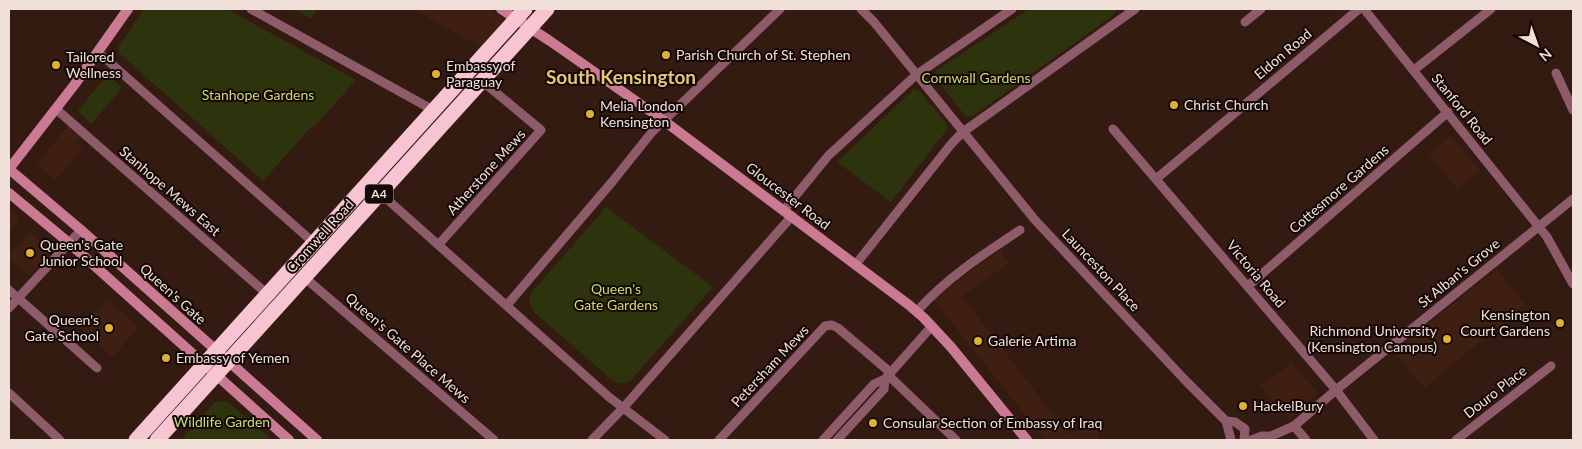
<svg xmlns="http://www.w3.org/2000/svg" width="1582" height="449" font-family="Lato,sans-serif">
  <rect width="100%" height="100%" fill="#341b12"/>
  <g fill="#3e1f12">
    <path d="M413 9H486L505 19 481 47Z"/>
    <path d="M70 123 82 134 75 142 83 149 55 180 37 164Z"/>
    <path d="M1451 136 1480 170 1458 189 1429 155Z"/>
    <path d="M9 208 20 218 9 231Z"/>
    <path d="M30 232 51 251 29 276 9 258V255Z"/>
    <path d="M1000 250 1009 263 962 296 1067 433 1098 427V440H1045L934 300 973 269Z"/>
    <path d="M1497 269 1525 305 1424 388 1394 352Z"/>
    <path d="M107 299 138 327 113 357 81 329Z"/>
    <path d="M1291 362 1318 394 1289 419 1260 385 1267 379 1276 375Z"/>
  </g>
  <g fill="#2d330c">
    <path d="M144 9H227L356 80 315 126H312L263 181 119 53 118 47Z"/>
    <path d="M293 9H318L311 18Z"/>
    <path d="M1029 9H1116V11L1112 16 973 116 966 117 937 80 935 73 937 70Z"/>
    <path d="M106 76H109L122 88 91 124 78 111Z"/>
    <path d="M914 89 919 91 946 123 948 128 891 202 837 162Z"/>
    <path d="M606 207 713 287 631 380C625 385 617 384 611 379L535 313 529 302 531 293Z"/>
    <path d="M227 401 272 440H181L215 402Z"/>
  </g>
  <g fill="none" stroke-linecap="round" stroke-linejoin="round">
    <g stroke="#8d5b69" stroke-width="9">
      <path d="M251 9 433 110"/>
      <path d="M861 9 874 22 1035 220 1184 379 1226 421 1231 440"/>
      <path d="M1364 9 1547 237 1573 284"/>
      <path d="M1245 22 1261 9"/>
      <path d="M98 52 314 243"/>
      <path d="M1414 70 1491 9"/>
      <path d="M1556 73 1573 110"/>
      <path d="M56 109 267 294"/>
      <path d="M1113 129 1336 390 1374 440"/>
      <path d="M1156 179 1359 9"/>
      <path d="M380 193 609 397 665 440"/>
      <path d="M784 210 828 156 916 75 1012 9"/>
      <path d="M439 244 541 130 482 81"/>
      <path d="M856 264 952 143 963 132 1135 9"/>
      <path d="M304 277 494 440"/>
      <path d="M1248 286 1448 112"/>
      <path d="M9 290 97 368"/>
      <path d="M507 305 612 182 652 132 780 9"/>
      <path d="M9 308 81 230"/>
      <path d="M917 311C948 277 982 255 1020 230"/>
      <path d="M888 375 956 440"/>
      <path d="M9 393 60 440"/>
      <path d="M1226 421 1235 422 1245 429 1244 440"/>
      <path d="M1294 426 1306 440"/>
      <path d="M592 440 624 407 792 216"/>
      <path d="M719 440 825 326 832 325 838 328 891 373"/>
      <path d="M823 440 874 384 885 379 932 326"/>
      <path d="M837 440 884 389 885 379"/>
      <path d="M1251 440 1262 436H1271L1294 426 1336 390 1573 199"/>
      <path d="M1456 440 1551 366"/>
    </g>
    <g stroke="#ca7a92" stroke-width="10">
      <path d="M501 9 550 41 663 120 909 305 924 318 951 347 1027 440"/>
      <path d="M9 169 81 230 317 440"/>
      <path d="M9 169 75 84 128 9"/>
      <path d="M9 193 68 242 289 440"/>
    </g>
    <g stroke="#f7c4d1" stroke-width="15">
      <path d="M136 440 525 9"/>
      <path d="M157 440 547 9"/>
    </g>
  </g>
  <g fill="#dfb133" stroke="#140906" stroke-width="2">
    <circle cx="666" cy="55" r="5"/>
    <circle cx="56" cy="65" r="5"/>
    <circle cx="436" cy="74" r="5"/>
    <circle cx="1174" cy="105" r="5"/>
    <circle cx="590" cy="114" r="5"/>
    <circle cx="30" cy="253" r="5"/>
    <circle cx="1560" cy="323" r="5"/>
    <circle cx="109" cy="328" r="5"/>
    <circle cx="1447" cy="339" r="5"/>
    <circle cx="978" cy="341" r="5"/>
    <circle cx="166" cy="358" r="5"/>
    <circle cx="1243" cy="406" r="5"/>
    <circle cx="873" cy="423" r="5"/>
  </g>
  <g text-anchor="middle" stroke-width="4" stroke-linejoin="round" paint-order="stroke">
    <rect fill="#140906" stroke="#afa09a" stroke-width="1" x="365" y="184.5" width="28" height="19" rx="4"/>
    <g font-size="12" font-weight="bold" fill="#f1e0d9">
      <text x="379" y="198">A4</text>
    </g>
    <g font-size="14" fill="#f1e0d9" stroke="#140906">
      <text transform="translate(1283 54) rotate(-40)" y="5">Eldon Road</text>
      <text transform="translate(1462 109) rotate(51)" y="5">Stanford Road</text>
      <text transform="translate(486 172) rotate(-48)" y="5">Atherstone Mews</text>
      <text transform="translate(1339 189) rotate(-41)" y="5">Cottesmore Gardens</text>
      <text transform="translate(170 191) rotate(41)" y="5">Stanhope Mews East</text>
      <text transform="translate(788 196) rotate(37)" y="5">Gloucester Road</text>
      <text transform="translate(320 236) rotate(-48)" y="5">Cromwell Road</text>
      <text transform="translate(1101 270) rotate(47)" y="5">Launceston Place</text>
      <text transform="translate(1459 273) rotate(-39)" y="5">St Alban's Grove</text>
      <text transform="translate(1256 274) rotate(50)" y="5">Victoria Road</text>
      <text transform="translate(173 294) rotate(42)" y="5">Queen's Gate</text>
      <text transform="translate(408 348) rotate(41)" y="5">Queen's Gate Place Mews</text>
      <text transform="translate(770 366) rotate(-47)" y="5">Petersham Mews</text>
      <text transform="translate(1495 392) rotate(-38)" y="5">Douro Place</text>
    </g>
    <g font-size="14" fill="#f1e0d9" stroke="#140906" text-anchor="start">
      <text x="676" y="60">Parish Church of St. Stephen</text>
      <text x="66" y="62">Tailored<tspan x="66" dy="16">Wellness</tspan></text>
      <text x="446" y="71">Embassy of<tspan x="446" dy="16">Paraguay</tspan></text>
      <text x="1184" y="110">Christ Church</text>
      <text x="600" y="111">Melia London<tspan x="600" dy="16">Kensington</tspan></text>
      <text x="40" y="250">Queen's Gate<tspan x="40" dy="16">Junior School</tspan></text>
      <text x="1550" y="320" text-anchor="end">Kensington<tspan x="1550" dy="16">Court Gardens</tspan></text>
      <text x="99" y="325" text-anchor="end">Queen's<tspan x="99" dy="16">Gate School</tspan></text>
      <text x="1437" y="336" text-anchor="end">Richmond University<tspan x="1437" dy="16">(Kensington Campus)</tspan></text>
      <text x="988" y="346">Galerie Artima</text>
      <text x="176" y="363">Embassy of Yemen</text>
      <text x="1253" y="411">HackelBury</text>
      <text x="883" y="428">Consular Section of Embassy of Iraq</text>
    </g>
    <g font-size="14" fill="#c9db7d" stroke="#140906">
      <text x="976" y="83">Cornwall Gardens</text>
      <text x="258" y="100">Stanhope Gardens</text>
      <text x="616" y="294">Queen's<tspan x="616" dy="16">Gate Gardens</tspan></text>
      <text x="222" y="427">Wildlife Garden</text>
    </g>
    <g font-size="19" font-weight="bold" fill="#e5c57b" stroke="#140906">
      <text x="621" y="84">South Kensington</text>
    </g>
  </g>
  <rect width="1582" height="449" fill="none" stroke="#f1e0d9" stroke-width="20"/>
  <g transform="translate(1537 45) rotate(139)" stroke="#140906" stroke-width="4" paint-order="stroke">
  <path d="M0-4L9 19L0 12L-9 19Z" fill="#f1e0d9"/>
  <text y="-8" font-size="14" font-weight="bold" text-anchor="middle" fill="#f1e0d9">N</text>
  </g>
</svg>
